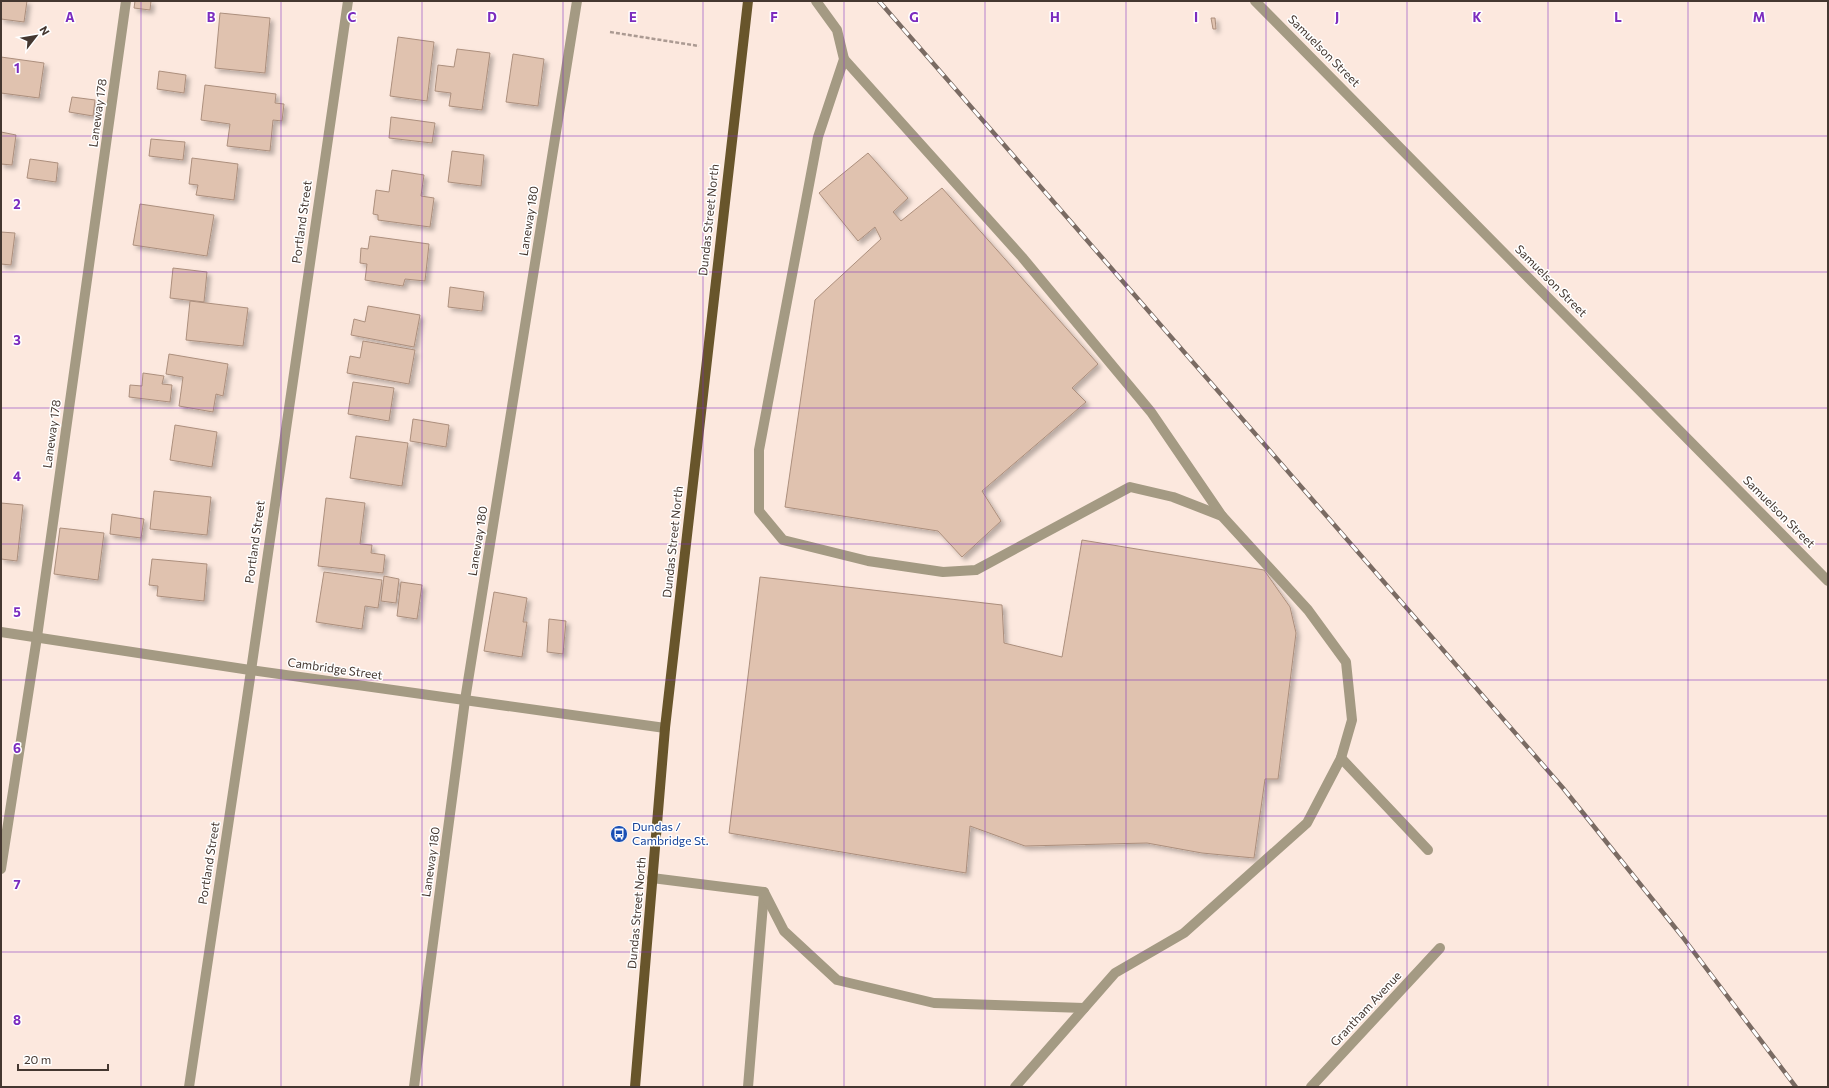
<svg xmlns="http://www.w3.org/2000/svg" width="1829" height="1088" font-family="Commissioner,sans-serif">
  <defs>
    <filter id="shadow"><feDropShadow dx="3.5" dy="3.5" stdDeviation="2" flood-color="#0004"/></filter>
  </defs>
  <rect width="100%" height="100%" fill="#fce8de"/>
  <g fill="#e0c2af" stroke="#ac8f7d" filter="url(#shadow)">
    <path d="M1 1H27L24 22 1 19Z"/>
    <path d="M135 1H151L150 10 134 8Z"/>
    <path d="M220 13 270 18 265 73 215 68Z"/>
    <path d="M1211 18H1215L1216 29H1213Z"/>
    <path d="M398 37 434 42 427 101 390 96Z"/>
    <path d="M457 49 490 53 482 110 449 106 451 93 435 91 438 65 454 67Z"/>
    <path d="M513 54 544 59 538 106 506 102Z"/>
    <path d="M1 57 44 63 39 98 1 93Z"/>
    <path d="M159 71 186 75 184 93 157 89Z"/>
    <path d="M205 85 276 94 275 103 284 104 282 121 273 120 270 151 227 146 230 124 201 120Z"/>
    <path d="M72 97 95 100 93 116 69 112Z"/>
    <path d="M391 117 435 123 432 143 389 138Z"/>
    <path d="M1 132 16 135 12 165 1 164Z"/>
    <path d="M151 139 185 142 183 160 149 156Z"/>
    <path d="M452 151 484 155 481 186 448 182Z"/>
    <path d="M868 153 908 198 893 212 901 221 942 188 1098 364 1072 388 1086 402 982 491 1001 521 962 557 938 531 785 507 815 300 881 239 875 227 858 241 819 193Z"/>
    <path d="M192 158 238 164 234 200 196 195 198 185 189 184Z"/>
    <path d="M30 159 58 163 56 182 27 178Z"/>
    <path d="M392 170 424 175 421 196 434 198 430 227 378 220V215L373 214 376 190 389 192Z"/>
    <path d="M140 204 214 215 207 256 133 245Z"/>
    <path d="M1 232 15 233 11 265 1 264Z"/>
    <path d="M370 236 429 244 425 281 405 279 403 286 365 280 367 264 360 263 361 248 368 249Z"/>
    <path d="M173 268 207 272 204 302 170 298Z"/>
    <path d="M450 287 484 292 482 311 448 307Z"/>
    <path d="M190 301 248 308 243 346 186 340Z"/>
    <path d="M368 306 420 315 414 347 351 335 354 319 365 322Z"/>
    <path d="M363 341 415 350 409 384 347 373 350 356 360 358Z"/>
    <path d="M169 354 228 364 223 396 216 394 213 412 179 406 183 377 166 374Z"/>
    <path d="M143 373 164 376 162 384 172 385 170 402 129 397 130 385 142 386Z"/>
    <path d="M353 382 394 388 389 421 348 414Z"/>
    <path d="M413 419 449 425 446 447 410 441Z"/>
    <path d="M175 425 217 432 212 467 170 460Z"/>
    <path d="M356 436 408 443 402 486 350 478Z"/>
    <path d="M154 491 211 497 207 535 150 529Z"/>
    <path d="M326 498 365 503 360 544 372 545 371 553 385 555 383 573 318 566Z"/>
    <path d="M1 503 23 505 17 561 1 559Z"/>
    <path d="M112 514 144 519 141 538 110 534Z"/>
    <path d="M60 528 104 533 98 580 54 574Z"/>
    <path d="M1082 540 1264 570 1290 607 1296 633 1278 779H1265L1254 858 1202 853 1147 843 1025 846 970 826 966 873 729 833 760 577 1002 605 1004 643 1062 657Z"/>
    <path d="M152 559 207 564 204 601 157 596 158 586 149 585Z"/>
    <path d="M324 572 382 580 378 608 365 606 362 629 316 622Z"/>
    <path d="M384 576 399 579 396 603 381 601Z"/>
    <path d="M401 582 422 585 417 619 397 616Z"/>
    <path d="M494 592 527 598 523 622H527L522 657 484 651Z"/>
    <path d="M549 619 566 621 563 654 547 652Z"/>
  </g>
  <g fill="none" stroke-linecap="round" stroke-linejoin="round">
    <path stroke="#ab9a92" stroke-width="2.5" stroke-dasharray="4 2" stroke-linecap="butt" d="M610 32 699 46"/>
    <g stroke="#a49a83" stroke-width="10">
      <path d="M816 1 837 30 844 59 818 137 759 450V511L783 540 868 561 943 572 976 570 1130 487 1173 497 1222 516 1308 610 1346 662 1352 720 1341 758 1307 823 1184 933 1115 973 1015 1087"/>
      <path d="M1255 1 1828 581"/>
      <path d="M844 59 1022 257 1121 376 1151 412 1222 516"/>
      <path d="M1 632 250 670 665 728"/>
      <path d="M1341 758 1428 850"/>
      <path d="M1 869 37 637 126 1"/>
      <path d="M652 878 764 892 748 1087"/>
      <path d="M764 892 784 931 837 980 934 1003 1084 1008"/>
      <path d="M189 1087 245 712 348 1"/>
      <path d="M414 1087 465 700 577 1"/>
      <path d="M1311 1087 1440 948"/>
    </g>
    <path stroke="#68552b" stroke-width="10" d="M635 1087 665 728 748 1"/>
    <g stroke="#7a6b63" stroke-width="4.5">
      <path id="rail" d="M879 1 1563 788 1681 935 1796 1087"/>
    </g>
    <use href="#rail" stroke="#fff" stroke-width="3" stroke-dasharray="9" stroke-linecap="butt"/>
  </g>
  <path fill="none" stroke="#7b2cbf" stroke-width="1" stroke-opacity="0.55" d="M141 1V1087M281 1V1087M422 1V1087M563 1V1087M703 1V1087M844 1V1087M985 1V1087M1126 1V1087M1266 1V1087M1407 1V1087M1548 1V1087M1688 1V1087M1 136H1828M1 272H1828M1 408H1828M1 544H1828M1 680H1828M1 816H1828M1 952H1828"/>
  <defs>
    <g id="bus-disc" transform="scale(0.9)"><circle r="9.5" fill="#1a4fb4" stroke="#fff"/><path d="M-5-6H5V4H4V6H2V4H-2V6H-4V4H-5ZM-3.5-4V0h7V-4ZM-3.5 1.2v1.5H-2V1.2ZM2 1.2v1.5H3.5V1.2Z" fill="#fff"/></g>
  </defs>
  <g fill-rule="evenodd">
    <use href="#bus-disc" x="619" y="834"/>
  </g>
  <g text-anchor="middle" stroke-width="3" stroke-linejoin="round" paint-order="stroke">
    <g font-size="12" fill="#443730" stroke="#fff">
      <text transform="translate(1324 51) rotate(45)" y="4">Samuelson Street</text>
      <text transform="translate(98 113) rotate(-82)" y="4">Laneway 178</text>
      <text transform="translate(709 220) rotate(-84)" y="4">Dundas Street North</text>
      <text transform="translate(529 221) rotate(-81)" y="4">Laneway 180</text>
      <text transform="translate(302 222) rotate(-82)" y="4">Portland Street</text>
      <text transform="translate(1551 281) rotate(45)" y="4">Samuelson Street</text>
      <text transform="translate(52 434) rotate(-82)" y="4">Laneway 178</text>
      <text transform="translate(1779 512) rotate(45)" y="4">Samuelson Street</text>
      <text transform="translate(478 541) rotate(-81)" y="4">Laneway 180</text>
      <text transform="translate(255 542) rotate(-82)" y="4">Portland Street</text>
      <text transform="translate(673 542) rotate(-84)" y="4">Dundas Street North</text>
      <text transform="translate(335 669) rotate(8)" y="4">Cambridge Street</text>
      <text transform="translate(431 862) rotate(-82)" y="4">Laneway 180</text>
      <text transform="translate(209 863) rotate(-81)" y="4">Portland Street</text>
      <text transform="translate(637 913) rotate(-85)" y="4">Dundas Street North</text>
      <text transform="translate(1366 1009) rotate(-47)" y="4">Grantham Avenue</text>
    </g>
    <g font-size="12" fill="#164399" stroke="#fff" text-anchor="start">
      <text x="632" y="831">Dundas /<tspan x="632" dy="14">Cambridge St.</tspan></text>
    </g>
  </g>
  <g font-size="13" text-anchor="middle" font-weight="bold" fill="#7b2cbf" stroke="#fff" stroke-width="3" stroke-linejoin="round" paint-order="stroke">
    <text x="70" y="22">A</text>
    <text x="211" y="22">B</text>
    <text x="352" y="22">C</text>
    <text x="492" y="22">D</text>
    <text x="633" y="22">E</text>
    <text x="774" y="22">F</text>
    <text x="914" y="22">G</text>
    <text x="1055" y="22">H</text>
    <text x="1196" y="22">I</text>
    <text x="1337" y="22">J</text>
    <text x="1477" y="22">K</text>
    <text x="1618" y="22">L</text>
    <text x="1759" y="22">M</text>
    <text x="17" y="73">1</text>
    <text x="17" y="209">2</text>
    <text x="17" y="345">3</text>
    <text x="17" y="481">4</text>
    <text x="17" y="617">5</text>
    <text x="17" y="753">6</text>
    <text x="17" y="889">7</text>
    <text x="17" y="1025">8</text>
  </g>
  <rect width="1829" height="1088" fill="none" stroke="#443730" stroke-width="4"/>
  <g transform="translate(36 36) rotate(59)" stroke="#ffffff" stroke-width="3" paint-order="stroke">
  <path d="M0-3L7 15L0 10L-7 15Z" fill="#443730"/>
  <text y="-6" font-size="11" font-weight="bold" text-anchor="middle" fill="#443730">N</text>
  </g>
  <path d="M18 1064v6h90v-6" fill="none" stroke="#443730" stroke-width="2"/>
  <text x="24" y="1064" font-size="12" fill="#443730" stroke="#ffffff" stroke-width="3" paint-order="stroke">20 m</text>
</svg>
